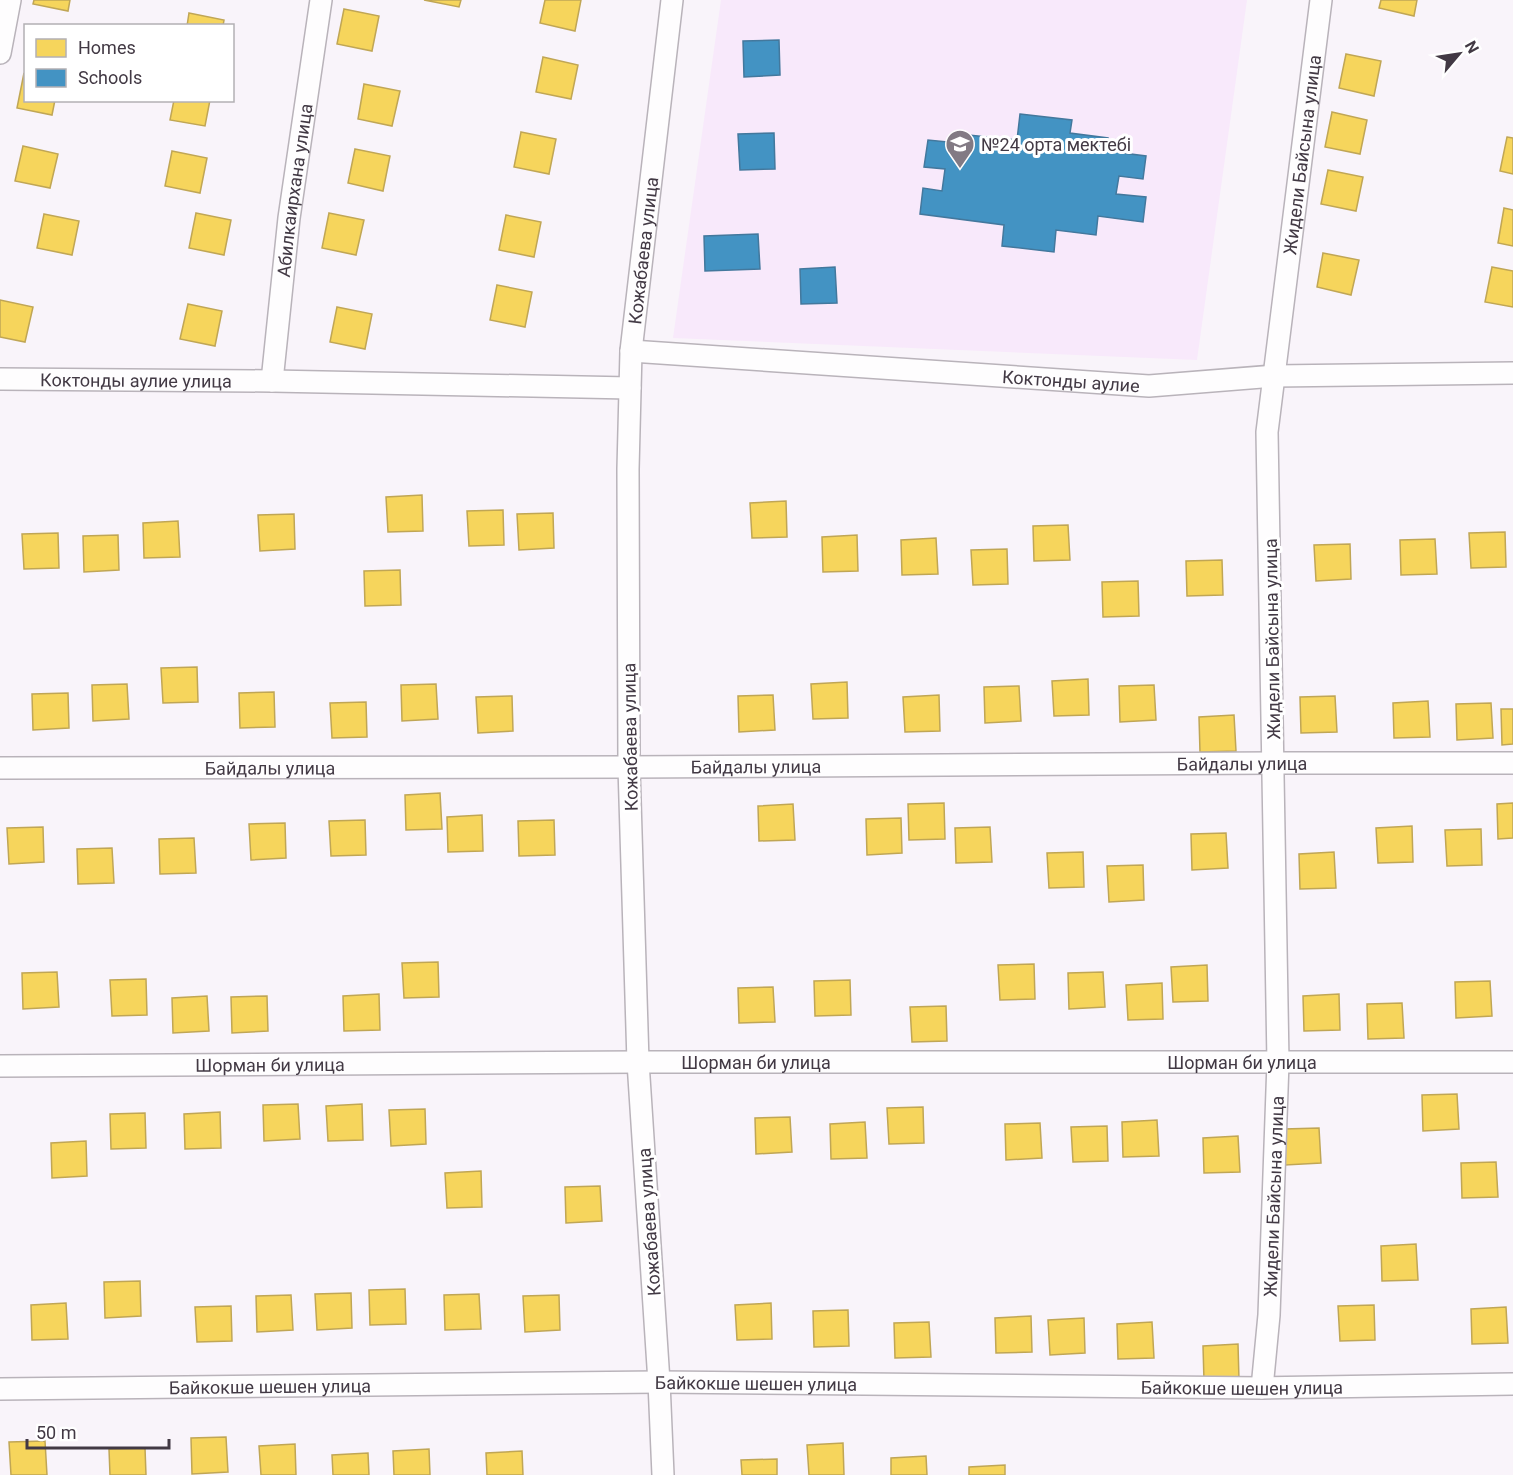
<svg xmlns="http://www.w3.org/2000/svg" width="1513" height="1475" viewBox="0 0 1513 1475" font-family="Roboto,sans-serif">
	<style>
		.built { fill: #f8e9fb }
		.homes { fill: #f6d55c; stroke: #c0a655; stroke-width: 1.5 }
		.schools { fill: #4393c3; stroke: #43789d; stroke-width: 1.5 }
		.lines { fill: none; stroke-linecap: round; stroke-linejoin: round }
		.minor-casing { stroke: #b9b3ba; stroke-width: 24 }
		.minor { stroke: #fefdfe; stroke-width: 21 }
		.labels { text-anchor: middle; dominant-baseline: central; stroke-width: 6; stroke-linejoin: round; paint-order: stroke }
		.poi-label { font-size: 18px; fill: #423944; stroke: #fff; text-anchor: start }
		.street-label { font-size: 18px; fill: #423944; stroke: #fff }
	</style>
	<rect width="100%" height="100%" fill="#f9f4fa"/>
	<!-- built -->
	<path class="built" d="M721,0h526l-50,360 -524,-22z"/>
	<!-- homes -->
	<g class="homes">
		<path d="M34,0h36l-2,11 -35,-7z"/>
		<path d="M424,0h37l-2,7z"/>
		<path d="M545,0h36l-6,31 -35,-8z"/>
		<path d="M1381,0h36l-3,16 -35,-8z"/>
		<path d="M344,9l35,7 -7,35 -35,-7z"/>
		<path d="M189,13l35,7 -1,6h-36z"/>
		<path d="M1346,54l35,7 -7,35 -35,-8z"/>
		<path d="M543,57l35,8 -7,34 -35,-7z"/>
		<path d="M24,73l2,27h29l-3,15 -35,-7z"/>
		<path d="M364,84l36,7 -8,35 -34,-7z"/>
		<path d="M174,100h36l-5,26 -35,-6z"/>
		<path d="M1332,112l35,8 -7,34 -35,-7z"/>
		<path d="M521,132l35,7 -7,35 -35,-7z"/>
		<path d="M1507,137l6,1v36l-13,-3z"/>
		<path d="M23,146l35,8 -8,34 -35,-7z"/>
		<path d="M355,149l35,7 -7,35 -35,-8z"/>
		<path d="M172,151l35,7 -7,35 -35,-7z"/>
		<path d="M1328,170l35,7 -7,34 -35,-7z"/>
		<path d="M1504,208l9,2v36l-15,-3z"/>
		<path d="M196,213l35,7 -7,35 -35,-7z"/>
		<path d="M329,213l35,7 -8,35 -34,-7z"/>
		<path d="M44,214l35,7 -7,34 -35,-7z"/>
		<path d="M506,215l35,7 -7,35 -35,-7z"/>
		<path d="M1323,253l36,7 -8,35 -34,-8z"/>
		<path d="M1492,267l21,4v36l-28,-5z"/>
		<path d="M497,285l35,7 -7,35 -35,-7z"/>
		<path d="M0,300l33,7 -8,35 -25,-5z"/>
		<path d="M188,304l34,7 -7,35 -35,-7z"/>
		<path d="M337,307l35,7 -7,35 -35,-7z"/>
		<path d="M422,495l1,36 -35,1 -2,-35z"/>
		<path d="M786,501l1,36 -35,1 -2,-35z"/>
		<path d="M503,510l1,35 -35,1 -2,-35z"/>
		<path d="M553,513l1,35 -35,2 -2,-36z"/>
		<path d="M294,514l1,35 -35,2 -2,-36z"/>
		<path d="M178,521l2,36 -36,1 -1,-35z"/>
		<path d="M1068,525l2,35 -36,1 -1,-35z"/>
		<path d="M1505,532l1,35 -35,1 -2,-35z"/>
		<path d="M58,533l1,35 -35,1 -2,-35z"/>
		<path d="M118,535l1,35 -35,2 -1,-36z"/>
		<path d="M857,535l1,36 -35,1 -1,-35z"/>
		<path d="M936,538l2,36 -36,1 -1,-35z"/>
		<path d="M1435,539l2,35 -36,1 -1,-35z"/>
		<path d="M1350,544l1,35 -35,2 -2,-36z"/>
		<path d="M1007,549l1,35 -35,1 -2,-35z"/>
		<path d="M1222,560l1,35 -36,1 -1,-35z"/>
		<path d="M400,570l1,35 -36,1 -1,-35z"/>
		<path d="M1138,581l1,35 -36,1 -1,-35z"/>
		<path d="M197,667l1,35 -35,1 -2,-35z"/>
		<path d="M1088,679l1,36 -35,1 -2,-35z"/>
		<path d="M847,682l1,36 -35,1 -2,-35z"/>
		<path d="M127,684l2,35 -36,2 -1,-36z"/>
		<path d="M436,684l2,35 -36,2 -1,-36z"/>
		<path d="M1154,685l2,35 -36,2 -1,-36z"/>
		<path d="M1019,686l2,35 -36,2 -1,-36z"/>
		<path d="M274,692l1,35 -35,1 -1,-35z"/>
		<path d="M68,693l1,35 -36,2 -1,-36z"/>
		<path d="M773,695l2,35 -36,2 -1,-36z"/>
		<path d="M939,695l1,36 -35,1 -2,-35z"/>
		<path d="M512,696l1,35 -35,2 -2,-36z"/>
		<path d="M1335,696l2,36 -36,1 -1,-36z"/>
		<path d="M1428,701l2,36 -36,1 -1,-35z"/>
		<path d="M366,702l1,35 -35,1 -2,-35z"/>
		<path d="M1491,703l2,35 -36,2 -1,-36z"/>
		<path d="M1501,709h12v35l-11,1z"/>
		<path d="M1234,715l2,36 -36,1 -1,-35z"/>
		<path d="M440,793l2,36 -36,1 -1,-35z"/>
		<path d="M944,803l1,36 -36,1 -1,-36z"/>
		<path d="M1513,803v35l-15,1 -1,-35z"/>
		<path d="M793,804l2,36 -36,1 -1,-35z"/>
		<path d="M482,815l1,36 -35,1 -1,-35z"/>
		<path d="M901,818l1,35 -35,2 -1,-36z"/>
		<path d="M365,820l1,35 -35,1 -2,-35z"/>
		<path d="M554,820l1,35 -36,1 -1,-35z"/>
		<path d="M285,823l1,35 -35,2 -2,-36z"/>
		<path d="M1412,826l1,36 -35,1 -2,-35z"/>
		<path d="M43,827l1,35 -35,2 -2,-36z"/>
		<path d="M990,827l2,35 -36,1 -1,-35z"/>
		<path d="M1481,829l1,36 -35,1 -2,-36z"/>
		<path d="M1226,833l2,35 -36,2 -1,-36z"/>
		<path d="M194,838l2,35 -36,1 -1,-35z"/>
		<path d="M112,848l2,35 -36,1 -1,-35z"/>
		<path d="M1083,852l1,35 -35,1 -2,-35z"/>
		<path d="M1334,852l2,36 -36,1 -1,-35z"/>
		<path d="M1143,865l1,35 -35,2 -2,-36z"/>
		<path d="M438,962l1,35 -35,1 -2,-35z"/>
		<path d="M1034,964l1,35 -35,1 -2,-35z"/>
		<path d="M1207,965l1,36 -35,1 -2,-35z"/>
		<path d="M57,972l2,35 -36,2 -1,-36z"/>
		<path d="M1103,972l2,35 -36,2 -1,-36z"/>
		<path d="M146,979l1,36 -35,1 -2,-36z"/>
		<path d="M850,980l1,35 -36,1 -1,-35z"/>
		<path d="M1490,981l2,35 -36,2 -1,-36z"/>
		<path d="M1162,983l1,36 -35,1 -2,-35z"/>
		<path d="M773,987l2,35 -36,1 -1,-35z"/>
		<path d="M379,994l1,36 -36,1 -1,-35z"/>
		<path d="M1339,994l1,36 -36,1 -1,-35z"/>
		<path d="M207,996l2,35 -36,2 -1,-35z"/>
		<path d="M267,996l1,35 -36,2 -1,-36z"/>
		<path d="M1402,1003l2,35 -36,1 -1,-35z"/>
		<path d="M946,1006l1,35 -35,1 -2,-35z"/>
		<path d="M1457,1094l2,35 -36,2 -1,-36z"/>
		<path d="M298,1104l2,35 -36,2 -1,-36z"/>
		<path d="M362,1104l1,36 -35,1 -2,-35z"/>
		<path d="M923,1107l1,36 -35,1 -2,-36z"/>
		<path d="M425,1109l1,35 -35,2 -2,-36z"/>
		<path d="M220,1112l1,36 -36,1 -1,-35z"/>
		<path d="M145,1113l1,35 -35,1 -1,-35z"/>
		<path d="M790,1117l2,35 -36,2 -1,-36z"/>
		<path d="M1157,1120l2,36 -36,1 -1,-35z"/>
		<path d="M865,1122l2,36 -36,1 -1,-35z"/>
		<path d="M1040,1123l2,35 -36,2 -1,-36z"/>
		<path d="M1107,1126l1,35 -35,1 -2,-35z"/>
		<path d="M1319,1128l2,35 -36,2 -1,-36z"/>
		<path d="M1238,1136l2,36 -36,1 -1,-35z"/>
		<path d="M86,1141l1,35 -35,2 -1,-35z"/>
		<path d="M1496,1162l2,35 -36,1 -1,-35z"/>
		<path d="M481,1171l1,36 -35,1 -2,-35z"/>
		<path d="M600,1186l2,35 -36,2 -1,-36z"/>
		<path d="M1416,1244l2,36 -36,1 -1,-35z"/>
		<path d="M140,1281l1,35 -36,2 -1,-36z"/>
		<path d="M405,1289l1,35 -36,1 -1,-35z"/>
		<path d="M351,1293l1,35 -35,2 -2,-36z"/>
		<path d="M479,1294l2,35 -36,1 -1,-35z"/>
		<path d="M291,1295l2,35 -36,2 -1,-36z"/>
		<path d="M559,1295l1,35 -35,2 -2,-36z"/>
		<path d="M66,1303l2,36 -36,1 -1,-35z"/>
		<path d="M771,1303l1,36 -35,1 -2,-35z"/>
		<path d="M1374,1305l1,35 -35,1 -2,-35z"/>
		<path d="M231,1306l1,35 -35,1 -2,-35z"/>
		<path d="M1506,1307l2,36 -36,1 -1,-35z"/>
		<path d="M848,1310l1,36 -35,1 -1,-36z"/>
		<path d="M1031,1316l1,36 -36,1 -1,-35z"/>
		<path d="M1084,1318l1,35 -35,2 -2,-35z"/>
		<path d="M929,1322l2,35 -36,1 -1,-35z"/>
		<path d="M1152,1322l2,36 -36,1 -1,-35z"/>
		<path d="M1238,1344l1,36 -35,1 -1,-35z"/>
		<path d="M226,1437l2,35 -36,2 -1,-36z"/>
		<path d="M45,1441l2,34h-36l-2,-33z"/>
		<path d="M843,1443l1,32h-35l-2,-30z"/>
		<path d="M295,1444l1,31h-35l-2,-29z"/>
		<path d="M145,1448l1,27h-36l-1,-26z"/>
		<path d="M429,1449l1,26h-36l-1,-24z"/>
		<path d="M522,1451l1,24h-36l-1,-22z"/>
		<path d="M368,1453l1,22h-36l-1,-20z"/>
		<path d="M926,1456l1,19h-36v-17z"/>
		<path d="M777,1459v16h-35l-1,-15z"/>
		<path d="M1005,1465v10h-36v-8z"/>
	</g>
	<!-- schools -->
	<g class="schools">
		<path d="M779,40l1,35 -36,2 -1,-36z"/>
		<path d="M1020,114l52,6 -2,13 38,5 -1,13 39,5 -3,23 -24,-3 -3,18 30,3 -3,25 -45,-6 -2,19 -40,-5 -2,22 -52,-6 2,-21 -84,-11 3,-26 19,3 3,-22 -21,-2 4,-27 40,4 1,-9 48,5z"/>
		<path d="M774,133l1,36 -35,1 -2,-36z"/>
		<path d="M758,234l2,35 -55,2 -1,-35z"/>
		<path d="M835,267l2,36 -36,1 -1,-35z"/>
	</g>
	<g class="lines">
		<!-- minor casing -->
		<g class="minor-casing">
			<g id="minor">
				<path d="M0,53l10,-53"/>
				<path id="s1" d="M631,351l518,35 125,-10 239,-3"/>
				<path id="s2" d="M0,379l272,2 358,7"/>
				<path id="s3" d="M272,381l17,-163 32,-218"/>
				<path id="s4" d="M0,768l629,-1 645,-4h239"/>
				<path id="s5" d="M0,1066l638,-4h875"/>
				<path id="s6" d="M1262,1388l7,-73 9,-253 -11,-630 54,-432"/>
				<path id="s7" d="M0,1389l659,-7 603,6 251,-4"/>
				<path id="s8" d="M663,1475l-4,-93 -21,-320 -9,-295 -1,-298 3,-118 41,-351"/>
			</g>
		</g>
		<!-- minor -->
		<use href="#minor" class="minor"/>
	</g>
	<!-- icons -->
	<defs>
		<g id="school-pin" transform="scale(1.5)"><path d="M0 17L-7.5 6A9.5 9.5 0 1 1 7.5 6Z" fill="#827a84" stroke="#fff"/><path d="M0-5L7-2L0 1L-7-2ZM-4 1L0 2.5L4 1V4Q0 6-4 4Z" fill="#fff"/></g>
	</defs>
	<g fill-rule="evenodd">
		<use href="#school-pin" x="960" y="144"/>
	</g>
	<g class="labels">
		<!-- poi labels -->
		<g class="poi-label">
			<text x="981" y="144">№24 орта мектебі</text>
		</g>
		<!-- street labels -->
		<g class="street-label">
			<text stroke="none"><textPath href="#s6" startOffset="1236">Жидели Байсына улица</textPath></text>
			<text stroke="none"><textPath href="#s3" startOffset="192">Абилкаирхана улица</textPath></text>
			<text stroke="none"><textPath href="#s8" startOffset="1226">Кожабаева улица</textPath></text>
			<text stroke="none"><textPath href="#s2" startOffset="136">Коктонды аулие улица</textPath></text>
			<text stroke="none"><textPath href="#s1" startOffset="441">Коктонды аулие</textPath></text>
			<text transform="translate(1272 639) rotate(-91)">Жидели Байсына улица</text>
			<text transform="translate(630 737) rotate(-91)">Кожабаева улица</text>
			<text stroke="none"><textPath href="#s4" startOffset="1242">Байдалы улица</textPath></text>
			<text stroke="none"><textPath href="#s4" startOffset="756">Байдалы улица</textPath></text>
			<text stroke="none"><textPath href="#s4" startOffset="270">Байдалы улица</textPath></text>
			<text stroke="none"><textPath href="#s5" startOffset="756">Шорман би улица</textPath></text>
			<text stroke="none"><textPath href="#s5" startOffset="1242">Шорман би улица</textPath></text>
			<text stroke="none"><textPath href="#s5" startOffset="270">Шорман би улица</textPath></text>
			<text stroke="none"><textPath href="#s6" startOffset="192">Жидели Байсына улица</textPath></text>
			<text transform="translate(649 1222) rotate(-94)">Кожабаева улица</text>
			<text stroke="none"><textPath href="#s7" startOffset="756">Байкокше шешен улица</textPath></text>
			<text stroke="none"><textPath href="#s7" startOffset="270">Байкокше шешен улица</textPath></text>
			<text stroke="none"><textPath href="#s7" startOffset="1242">Байкокше шешен улица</textPath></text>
		</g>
	</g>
	<!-- legend -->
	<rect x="24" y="24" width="210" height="78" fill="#ffffff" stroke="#b3b0b4" stroke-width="1.5"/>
	<rect x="36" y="39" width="30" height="18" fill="#f6d55c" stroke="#b3b0b4" stroke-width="1.5"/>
	<text x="78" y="54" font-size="18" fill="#423944">Homes</text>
	<rect x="36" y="69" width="30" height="18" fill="#4393c3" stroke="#b3b0b4" stroke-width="1.5"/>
	<text x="78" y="84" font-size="18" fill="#423944">Schools</text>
	<!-- north arrow -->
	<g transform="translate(1459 54) rotate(61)" stroke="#ffffff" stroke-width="4.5" paint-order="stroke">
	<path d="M0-4.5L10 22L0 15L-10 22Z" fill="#423944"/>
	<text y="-9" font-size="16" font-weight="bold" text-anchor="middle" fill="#423944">N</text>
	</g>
	<!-- scale -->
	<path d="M27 1439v9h142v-9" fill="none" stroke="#423944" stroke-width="3"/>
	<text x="36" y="1439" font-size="18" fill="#423944" stroke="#ffffff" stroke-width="4.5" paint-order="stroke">50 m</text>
</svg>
